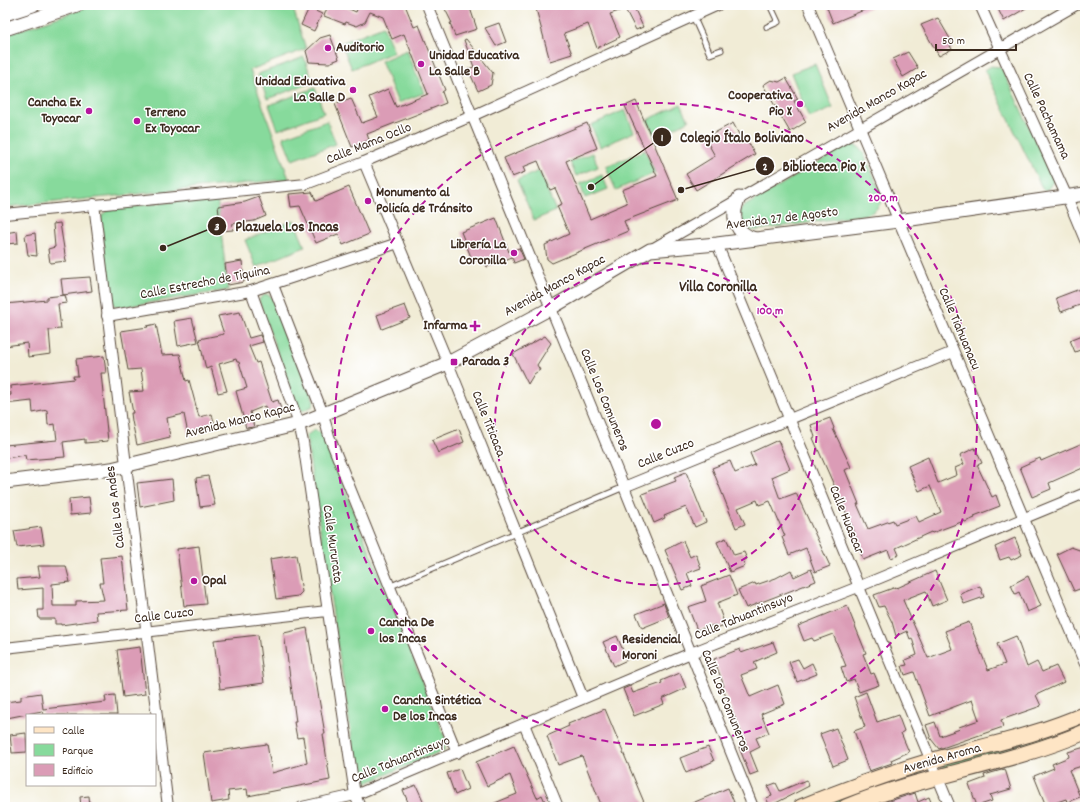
<svg xmlns="http://www.w3.org/2000/svg" width="1090" height="812" viewBox="0 0 1090 812" font-family="Dekko,sans-serif">
	<style>
		.green { fill: #87da9c; stroke: #61825d }
		.building { fill: #db9cb6 }
		.lines { fill: none; stroke-linecap: round; stroke-linejoin: round }
		.service-casing { stroke: #56473a; stroke-width: 7 }
		.minor-casing { stroke: #56473a; stroke-width: 12 }
		.tertiary-casing { stroke: #56473a; stroke-width: 15 }
		.secondary-casing { stroke: #56473a; stroke-width: 17 }
		.service { stroke: #fff; stroke-width: 5 }
		.minor { stroke: #fff; stroke-width: 10 }
		.tertiary { stroke: #fff; stroke-width: 13 }
		.secondary { stroke: #fee5c5; stroke-width: 15 }
		.ring { fill: none; stroke: #b5179e; stroke-width: 2; stroke-dasharray: 7 5 }
		.poi-dot { fill: #b5179e; stroke: #fff; stroke-width: 1.5 }
		.labels { text-anchor: middle; dominant-baseline: central; stroke-width: 3; stroke-linejoin: round; paint-order: stroke }
		.poi-label { font-size: 14px; font-weight: bold; fill: #3b2a1e; stroke: #fff; text-anchor: start }
		.street-label { font-size: 14px; fill: #3b2a1e; stroke: #fff }
		.neighbourhood-label { font-size: 15px; font-weight: bold; fill: #3b2a1e; stroke: #fff }
		.centre { fill: #b5179e; stroke: #fff; stroke-width: 2 }
		.ring-label { font-size: 12px; text-anchor: middle; font-weight: bold; fill: #b5179e; stroke: #fff; stroke-width: 3; stroke-linejoin: round; paint-order: stroke }
		.leader { fill: none; stroke: #3b2a1e; stroke-width: 1.5 }
		.callout-dot { fill: #3b2a1e; stroke: #fff; stroke-width: 1.5 }
		.mark-label { font-size: 12px; text-anchor: middle; font-weight: bold; fill: #fff }
		.callout-label { font-size: 15px; text-anchor: middle; font-weight: bold; fill: #3b2a1e; stroke: #fff; stroke-width: 3; stroke-linejoin: round; paint-order: stroke }
	</style>
	<rect width="100%" height="100%" fill="#fff"/>
	<filter id="ink" filterUnits="userSpaceOnUse"><feTurbulence type="fractalNoise" baseFrequency=".025" numOctaves="2"/><feDisplacementMap in="SourceGraphic" scale="8" xChannelSelector="R" yChannelSelector="G"/><feConvolveMatrix kernelMatrix="1 2 1 2 8 2 1 2 1" color-interpolation-filters="sRGB"/></filter>
	<filter id="wash" filterUnits="userSpaceOnUse"><feTurbulence type="fractalNoise" baseFrequency=".012" numOctaves="4" result="noise"/><feDisplacementMap in="SourceGraphic" scale="16" xChannelSelector="R" yChannelSelector="G"/><feGaussianBlur stdDeviation="0.9" result="paint"/><feColorMatrix in="noise" values="0 0 0 0 0 0 0 0 0 0 0 0 0 0 0 0 0 1.4 0 .05"/><feComposite in="paint" operator="in"/></filter>
	<g filter="url(#wash)">
		<rect width="100%" height="100%" fill="#f1ecd6"/>
		<!-- green -->
		<g class="green">
			<path d="M94,5h198l14,44 -56,21 39,109 -284,28v-172z"/>
			<path d="M383,26l11,26 -42,17 -11,-26z"/>
			<path d="M407,50l17,43 -26,10 -17,-42z"/>
			<path d="M304,57l9,25 -46,17 -9,-25z"/>
			<path d="M815,64l18,44 -24,10 -18,-45z"/>
			<path d="M991,66l8,1 3,2 52,111 -6,9 -5,1 -58,-120z"/>
			<path d="M315,88l9,25 -46,17 -9,-25z"/>
			<path d="M681,104l8,17 -34,16 -8,-17z"/>
			<path d="M625,110l9,22 -34,15 -9,-22z"/>
			<path d="M327,121l9,23 -44,16 -9,-23z"/>
			<path d="M853,145l6,2 4,5 19,43c-1,13 -8,18 -19,20l-106,15h-7l-6,-3 -6,-14 5,-6 100,-59z"/>
			<path d="M645,150l10,23 -39,17 -10,-23z"/>
			<path d="M593,153l5,14 -22,9 -6,-14z"/>
			<path d="M539,171l17,40 -22,9 -17,-40z"/>
			<path d="M602,175l6,14 -23,9 -5,-14z"/>
			<path d="M217,197l11,93 -106,17 -7,-1 -5,-5 -9,-80 1,-6 7,-6z"/>
			<path d="M294,220l11,27 -49,20 -11,-27z"/>
			<path d="M266,294l6,3 42,104 -1,5 -10,5 -7,-6 -37,-104 1,-3z"/>
			<path d="M314,430l8,3 124,307 -2,10 -77,33h-5l-4,-4 -52,-343z"/>
			<path d="M1085,720v6l-49,18 -91,25 -3,-4z"/>
			<path d="M921,771l2,4 -92,32h-14l33,-13z"/>
		</g>
		<g id="blocks">
			<!-- building -->
			<g class="building">
				<path d="M328,5h12l16,7 2,-5 -4,-2h51l9,22 5,-2 26,65 -3,2 4,11 -79,31 2,6 -17,7 -17,-43 16,-6 11,25 16,-6 -9,-20 19,-8 8,18 32,-13 -24,-60 -12,5 -9,-22 -13,-5 -5,10 -8,4 -11,-4 -1,2 -21,-8z"/>
				<path d="M443,5h26l8,24 -22,7 -5,-13h2z"/>
				<path d="M535,5h98l10,22 -7,3 -11,-21 -15,5 10,23 -23,11 -9,-24 -24,9 8,21 -22,7z"/>
				<path d="M826,5h50l-43,18z"/>
				<path d="M1005,5h26l-27,16 -6,-12z"/>
				<path d="M309,8l13,6 -8,17 -13,-6z"/>
				<path d="M938,18l15,26 -3,2 2,3 -13,7 -18,-31z"/>
				<path d="M499,23l7,19 -10,4 -11,-18z"/>
				<path d="M330,35l9,24 -10,4 -20,-1 -3,-11 14,-13z"/>
				<path d="M466,39l27,34 -2,12 -13,6 -10,-22 6,-2 -10,-27z"/>
				<path d="M908,52l10,16 -15,9 -10,-18z"/>
				<path d="M786,78l12,21 -4,2 12,21 -16,10 -27,-47 8,-5 8,2z"/>
				<path d="M636,101l42,99 -54,21 4,10 -76,32 -5,-4 -2,-14 24,-11 -12,-28 5,-2 -7,-16 -5,2 -12,-29 -15,6 2,5 -13,5 -8,-19 83,-35 10,25 -31,13 24,58 37,-16 -5,-13 35,-14 -32,-70z"/>
				<path d="M733,123l10,19 4,-2 8,14 -59,36 -10,-16 29,-18 -10,-18z"/>
				<path d="M349,187l20,47 -26,11 -5,-11 -22,9 -16,-37 -9,1 -2,-13 23,-2 4,9z"/>
				<path d="M259,197l7,19 -12,5 -22,3 1,6 -12,1 -3,-25 27,-4z"/>
				<path d="M496,218l13,34 10,-4 5,11 -10,4 -2,-6 -25,10 -4,-9 -10,4 -12,-30z"/>
				<path d="M60,223l6,38 -16,2 -2,-14 7,-2 -2,-23z"/>
				<path d="M17,231l1,12 -13,1v-11z"/>
				<path d="M35,233l2,23 -9,-1 -3,-20z"/>
				<path d="M242,261l2,21 -16,3 -3,-21z"/>
				<path d="M90,277l2,14 -29,4 -2,-16z"/>
				<path d="M1085,287v16l-24,9 -5,-14z"/>
				<path d="M65,295l2,8 -9,1 3,25 -12,1 2,24 -23,3 -1,-14 -22,3v-42l42,-4v-3z"/>
				<path d="M405,305l5,13 -28,11 -5,-14z"/>
				<path d="M240,312l9,26 11,-3 3,7 -14,4 7,17 3,-1 13,40 6,-2 3,9 -14,4 -2,-7 -15,6 4,15 -8,1 -10,-37 11,-3 -8,-26h-2l-1,-3 -17,5 8,27 -9,2 -7,-26 -5,2 -7,-30 25,-5 -6,-18z"/>
				<path d="M192,318l6,24 -20,4 -4,-25z"/>
				<path d="M156,324l6,31 18,-1 6,27 3,-1 10,37 13,-3 3,12 -27,8 -4,-20 -17,4 3,19 -33,8 -5,-24 -1,-8h2l-4,-21 15,-1 -3,-22 -13,1 -7,-39 27,-4 -1,-1z"/>
				<path d="M1085,334v14l-10,4 -5,-12z"/>
				<path d="M545,336l6,7 -14,22 3,5 -6,4 -6,10 -15,-30z"/>
				<path d="M104,356l2,17h-5l7,68 -23,2v-4l-22,3 2,15 -39,3 -1,-5 -18,3 -2,-13 52,-5 -2,-16 -7,1 -1,-15 -14,3 -1,-12 -27,3v-8l6,-1 -1,-9 64,-7 -1,-3h5l-2,-17z"/>
				<path d="M830,418l4,10 -1,1 18,38 -6,3 14,34h-2l11,25 25,-9 2,4 21,-8 3,6 22,-10 -11,-26 -11,5 -11,-25 20,-9 10,26 19,-8 -2,-7 9,-4 -4,-9 15,-7 7,15 -5,2 15,32 4,-2 4,11 -26,10 1,2 -10,4 -1,-1 -32,12 -1,-1 -35,16 3,7 -8,3 -3,-8 -25,10 -10,-32 -40,-90 2,-1 -4,-12z"/>
				<path d="M459,429l5,13 -26,11 -6,-13z"/>
				<path d="M778,440l12,29 -18,8 8,22 16,-6 34,73 -15,6 -9,-24 -17,7 -7,-18 3,-1 -15,-35 -11,4 -2,-5 -19,8 7,16 -9,4 -24,-60 18,-7 5,12 20,-8 -5,-12z"/>
				<path d="M1085,442v25l-36,16 2,6 -19,8 -12,-30 20,-9 1,3z"/>
				<path d="M686,472l20,50 -11,5 -9,-20 -22,9 1,2 -11,5 -12,-29 34,-13 -2,-4z"/>
				<path d="M208,476l7,29 -15,2 -4,-29z"/>
				<path d="M172,479l2,21 -34,7 -3,-24z"/>
				<path d="M89,497l2,16 -21,2 -1,-16z"/>
				<path d="M41,527l3,17 -27,3 -3,-16z"/>
				<path d="M726,538l8,17 10,-3 3,7 -4,2 2,5 -15,6 -13,-30z"/>
				<path d="M1015,538l7,17 -11,5 -2,-3 -9,3 -5,-13z"/>
				<path d="M683,541l7,16 6,-3 5,14 -14,5 5,13 -10,4 -17,-40z"/>
				<path d="M199,546l7,58 -22,2 -7,-57z"/>
				<path d="M1071,547l14,5v35l-11,4 -17,-37z"/>
				<path d="M296,555l6,37 -4,4 -22,3 -6,-40z"/>
				<path d="M122,556l6,54 -32,2 1,8 -36,5v-1h-6v-5h-16l-1,-9h5v-22l-25,2 -1,-11 23,-2 -2,-11h28l4,16 -18,2 1,22h23v-5l28,-1 -4,-17h3l-3,-25z"/>
				<path d="M811,569l5,12 -70,27 -8,-18 17,-7 1,2 20,-7 15,-8 3,7z"/>
				<path d="M935,571l12,29 -15,6 -6,-15 -23,9 25,58 24,-9 -7,-18 24,-9 19,48 17,-6 -8,-20 19,-8 11,31 10,-5 5,10 14,-6 8,16 -28,13 5,11 -40,14 2,7 -64,22 -8,-10 -5,-14 9,-3 5,14 20,-7 -1,-2 20,-7 -7,-20 -42,16 -16,-44 -9,3 -3,-9 5,-1 -2,-5 12,-5 -5,-17 -2,1 -3,-8 -11,5 -4,-14 -8,-16 -5,1 -5,-12 22,-8 1,1z"/>
				<path d="M729,575l8,20 -20,8 8,22 -9,3 -1,-3 -18,5 -9,-23 18,-6 -5,-15z"/>
				<path d="M1028,576l13,30 -14,6 -8,-20 -4,2 -4,-9z"/>
				<path d="M980,586l4,11 -20,7 -4,-10z"/>
				<path d="M664,603l5,14 -27,11 -6,-14z"/>
				<path d="M847,606l19,47 -3,1 8,20 3,-1 5,12 -20,7 -5,-13 -8,3 -5,-15 5,-1 -13,-32 -19,7 -2,-3 -8,3 -6,-15z"/>
				<path d="M307,628l18,106h-2l7,46 -82,16 -1,-7 -19,2 1,9 -18,3 -7,-50 63,-9 5,29 35,-10 -4,-26 -6,1 -3,-16h2l-12,-89z"/>
				<path d="M258,635l6,48 -44,6 -6,-49z"/>
				<path d="M617,636l10,24 -13,6 -11,-24z"/>
				<path d="M773,642l4,10 -23,10 3,7 -16,6 9,22 28,-12 7,19 -24,10 8,19 -13,5 4,9 -10,5 8,20 -8,3 -11,-28 7,-3 -24,-57 2,-1 -10,-27 26,-10 1,4z"/>
				<path d="M140,647l5,47 -22,3 -6,-47z"/>
				<path d="M798,659l5,9 9,-5 5,11 -20,8 -8,-20z"/>
				<path d="M680,673l6,15 -24,11 2,5 -30,12 -11,-27 7,-3 3,7 29,-10 -1,-2z"/>
				<path d="M866,692l11,30 21,-7 6,16 -3,2 8,19 -18,8 1,3 -23,8 -15,-40 11,-4 -11,-30z"/>
				<path d="M41,693l2,16 63,-7 -1,-6 10,-1 2,20h-74l-1,-4 -35,7 -2,-16 16,-2v-4z"/>
				<path d="M605,709l41,98h-44l-20,-51 -24,9 -11,-29 22,-10 -1,-2z"/>
				<path d="M836,728l12,32 -15,6 -13,-32z"/>
				<path d="M26,733l1,19 -15,1 -2,-18z"/>
				<path d="M514,746l23,52 5,-3 4,9 -5,3h-56l32,-13 -7,-19 -23,11 -11,-24z"/>
				<path d="M708,747l6,14 -28,12 -6,-15z"/>
				<path d="M1085,747v18l-16,5 11,27 -13,5 -1,-3 -20,7 -12,-30 20,-8 -2,-4 17,-7 -1,-5z"/>
				<path d="M460,769l8,20 -13,6 -8,-22z"/>
				<path d="M1005,769l6,20 -21,6 2,6 -15,5 -8,-22 16,-6 -1,-3z"/>
				<path d="M806,780l3,6 -39,20 -4,-8 6,-2 -4,-10 8,-3 4,8z"/>
				<path d="M416,785l10,22h-16l-7,-17z"/>
				<path d="M728,788l8,19h-53z"/>
				<path d="M915,793l3,9 11,-5 4,10h-56v-2z"/>
				<path d="M89,796l1,11h-9l-1,-10z"/>
			</g>
		</g>
	</g>
	<g filter="url(#ink)">
		<use href="#blocks" fill-opacity="0" stroke="#56473a" stroke-width="1"/>
		<g class="lines">
			<!-- service casing -->
			<g class="service-casing">
				<g id="service">
					<path d="M693,16l17,38 11,-4"/>
					<path d="M767,27l11,-5 -8,-17"/>
					<path d="M391,586l233,-99"/>
				</g>
			</g>
			<!-- minor casing -->
			<g class="minor-casing">
				<g id="minor">
					<path d="M427,5l197,482 129,320"/>
					<path d="M808,5l277,659"/>
					<path d="M980,5l87,192 18,43"/>
					<path d="M364,162l84,201 135,335"/>
					<path d="M94,204l74,603"/>
					<path d="M5,214l301,-30 58,-22 108,-46 246,-111"/>
					<path d="M717,244l233,563"/>
					<path d="M652,249l424,-244"/>
					<path d="M273,285l50,129 6,22 128,317"/>
					<path d="M251,291l48,133 4,18 52,353 5,12"/>
					<path d="M107,316l144,-25 147,-48"/>
					<path d="M624,487l329,-135"/>
					<path d="M5,648l322,-37"/>
					<path d="M524,724l34,83"/>
					<path d="M302,807l53,-12 336,-142 167,-66 227,-94"/>
				</g>
			</g>
			<!-- tertiary casing -->
			<g class="tertiary-casing">
				<g id="tertiary">
					<path d="M5,14l28,-9"/>
					<path d="M5,29l72,-24"/>
					<path d="M739,198c-9,17 -4,36 16,41"/>
					<path d="M5,482l106,-13 188,-45 149,-61 103,-55 99,-58 67,-6 181,-23 187,-27"/>
				</g>
			</g>
			<!-- secondary casing -->
			<g class="secondary-casing">
				<g id="secondary">
					<path d="M801,807c42,-17 85,-33 129,-46 53,-15 105,-25 155,-47"/>
					<path d="M846,807c77,-32 162,-42 239,-75"/>
				</g>
			</g>
			<!-- service -->
			<use href="#service" class="service"/>
			<!-- minor -->
			<use href="#minor" class="minor"/>
			<!-- tertiary -->
			<use href="#tertiary" class="tertiary"/>
			<!-- secondary -->
			<use href="#secondary" class="secondary"/>
		</g>
	</g>
	<!-- distance rings -->
	<g class="ring">
		<circle cx="656" cy="424" r="161"/>
		<circle cx="656" cy="424" r="321"/>
	</g>
	<!-- markers -->
	<g class="poi-dot">
		<circle cx="328" cy="48" r="4"/>
		<circle cx="421" cy="64" r="4"/>
		<circle cx="353" cy="90" r="4"/>
		<circle cx="800" cy="104" r="4"/>
		<circle cx="89" cy="111" r="4"/>
		<circle cx="137" cy="121" r="4"/>
		<circle cx="368" cy="201" r="4"/>
		<circle cx="514" cy="253" r="4"/>
		<path d="M473 320h4v4h4v4h-4v4h-4v-4h-4v-4h4z"/>
		<rect x="450" y="358" width="8" height="8" rx="2"/>
		<circle cx="194" cy="581" r="4"/>
		<circle cx="371" cy="631" r="4"/>
		<circle cx="614" cy="648" r="4"/>
		<circle cx="385" cy="709" r="4"/>
	</g>
	<g class="labels">
		<!-- poi labels -->
		<g class="poi-label">
			<text x="336" y="48">Auditorio</text>
			<text x="429" y="56">Unidad Educativa<tspan x="429" dy="16">La Salle B</tspan></text>
			<text x="345" y="82" text-anchor="end">Unidad Educativa<tspan x="345" dy="16">La Salle D</tspan></text>
			<text x="792" y="96" text-anchor="end">Cooperativa<tspan x="792" dy="16">Pio X</tspan></text>
			<text x="81" y="103" text-anchor="end">Cancha Ex<tspan x="81" dy="16">Toyocar</tspan></text>
			<text x="145" y="113">Terreno<tspan x="145" dy="16">Ex Toyocar</tspan></text>
			<text x="376" y="193">Monumento al<tspan x="376" dy="16">Policía de Tránsito</tspan></text>
			<text x="506" y="245" text-anchor="end">Librería La<tspan x="506" dy="16">Coronilla</tspan></text>
			<text x="467" y="326" text-anchor="end">Infarma</text>
			<text x="462" y="362">Parada 3</text>
			<text x="202" y="581">Opal</text>
			<text x="379" y="623">Cancha De<tspan x="379" dy="16">los Incas</tspan></text>
			<text x="622" y="640">Residencial<tspan x="622" dy="16">Moroni</tspan></text>
			<text x="393" y="701">Cancha Sintética<tspan x="393" dy="16">De los Incas</tspan></text>
		</g>
		<!-- street labels -->
		<g class="street-label">
			<text transform="translate(877 101) rotate(-30)">Avenida Manco Kapac</text>
			<text transform="translate(1046 116) rotate(65)">Calle Pachamama</text>
			<text transform="translate(369 144) rotate(-22)">Calle Mama Ocllo</text>
			<text transform="translate(782 219) rotate(-7)">Avenida 27 de Agosto</text>
			<text transform="translate(205 283) rotate(-11)">Calle Estrecho de Tiquina</text>
			<text transform="translate(555 286) rotate(-29)">Avenida Manco Kapac</text>
			<text transform="translate(959 329) rotate(67)">Calle Tiahuanacu</text>
			<text transform="translate(604 400) rotate(68)">Calle Los Comuneros</text>
			<text transform="translate(240 421) rotate(-14)">Avenida Manco Kapac</text>
			<text transform="translate(488 424) rotate(68)">Calle Titicaca</text>
			<text transform="translate(666 454) rotate(-22)">Calle Cuzco</text>
			<text transform="translate(116 507) rotate(-97)">Calle Los Andes</text>
			<text transform="translate(846 520) rotate(68)">Calle Huascar</text>
			<text transform="translate(332 544) rotate(82)">Calle Mururata</text>
			<text transform="translate(164 616) rotate(-7)">Calle Cuzco</text>
			<text transform="translate(744 617) rotate(-22)">Calle Tahuantinsuyo</text>
			<text transform="translate(725 701) rotate(68)">Calle Los Comuneros</text>
			<text transform="translate(942 759) rotate(-16)">Avenida Aroma</text>
			<text transform="translate(401 760) rotate(-22)">Calle Tahuantinsuyo</text>
		</g>
		<!-- neighbourhood labels -->
		<g class="neighbourhood-label">
			<text x="718" y="288">Villa Coronilla</text>
		</g>
	</g>
	<circle cx="656" cy="424" r="6" class="centre"/>
	<g class="ring-label">
		<text x="883" y="201">200 m</text>
		<text x="770" y="314">100 m</text>
	</g>
	<!-- callouts -->
	<path class="leader" d="M591 187L662 137M681 190L765 166M163 248L217 226"/>
	<g class="callout-dot">
		<circle cx="591" cy="187" r="4"/>
		<circle cx="681" cy="190" r="4"/>
		<circle cx="163" cy="248" r="4"/>
		<circle cx="662" cy="137" r="10"/>
		<circle cx="765" cy="166" r="10"/>
		<circle cx="217" cy="226" r="10"/>
	</g>
	<g class="mark-label">
		<text x="662" y="141">1</text>
		<text x="765" y="170">2</text>
		<text x="217" y="230">3</text>
	</g>
	<g class="callout-label">
		<text x="742" y="142">Colegio Ítalo Boliviano</text>
		<text x="824" y="171">Biblioteca Pio X</text>
		<text x="287" y="231">Plazuela Los Incas</text>
	</g>
	<!-- margin -->
	<rect width="1090" height="812" fill="none" stroke="#fff" stroke-width="20"/>
	<!-- legend -->
	<rect x="26" y="714" width="130" height="72" fill="#ffffff" stroke="#b1aaa5"/>
	<rect x="34" y="727" width="20" height="6" fill="#fee5c5" stroke="#b1aaa5"/>
	<text x="62" y="734" font-size="12" fill="#3b2a1e">Calle</text>
	<rect x="34" y="744" width="20" height="12" fill="#87da9c" stroke="#b1aaa5"/>
	<text x="62" y="754" font-size="12" fill="#3b2a1e">Parque</text>
	<rect x="34" y="764" width="20" height="12" fill="#db9cb6" stroke="#b1aaa5"/>
	<text x="62" y="774" font-size="12" fill="#3b2a1e">Edificio</text>
	<!-- scale -->
	<path d="M936 44v6h80v-6" fill="none" stroke="#3b2a1e" stroke-width="2"/>
	<text x="942" y="44" font-size="12" fill="#3b2a1e" stroke="#ffffff" stroke-width="3" paint-order="stroke">50 m</text>
</svg>
